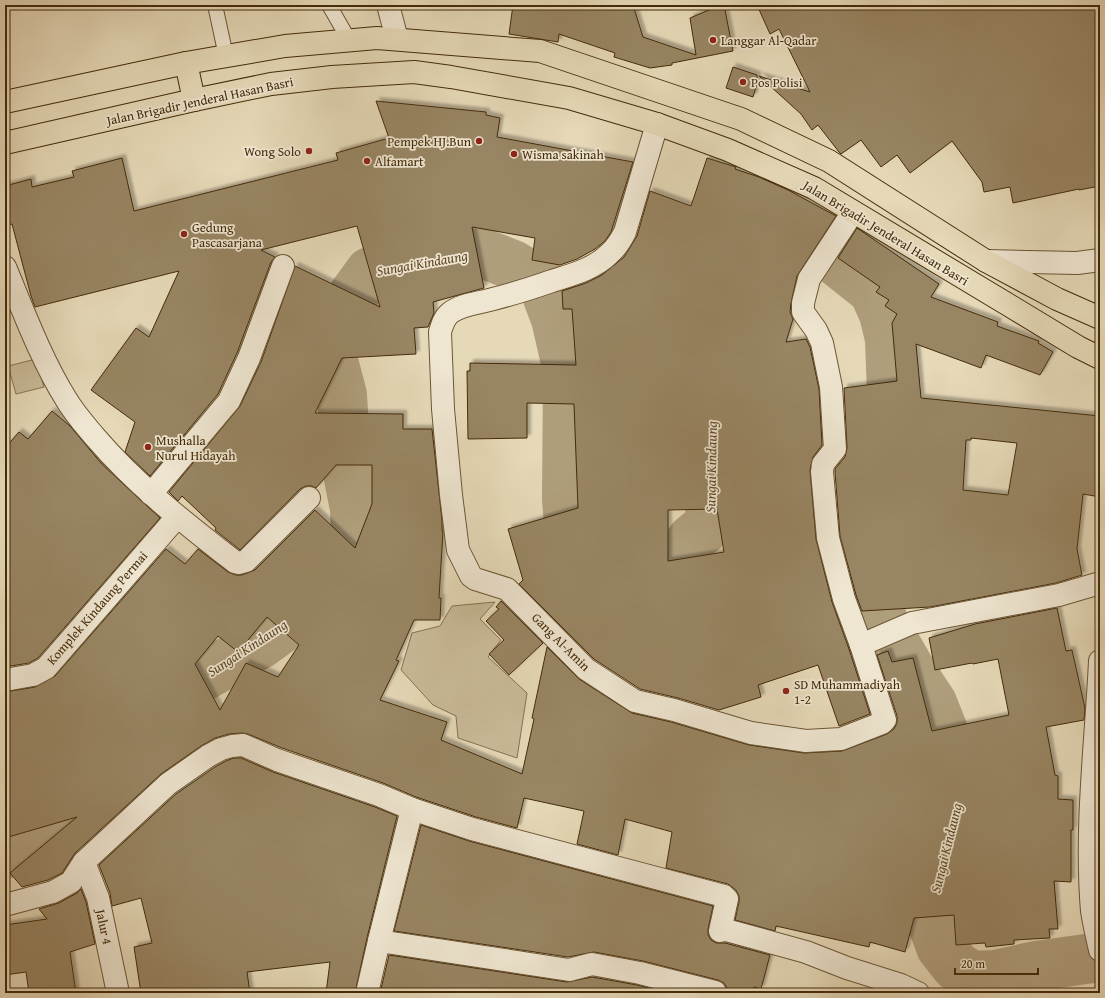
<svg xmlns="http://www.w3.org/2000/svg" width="1105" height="998" viewBox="0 0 1105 998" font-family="'Gentium Book Plus',serif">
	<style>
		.green { fill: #cabb9a; stroke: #867352 }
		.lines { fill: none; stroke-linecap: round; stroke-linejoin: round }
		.river { stroke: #af9e7c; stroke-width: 50 }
		.building { fill: #988564; stroke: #432b09; fill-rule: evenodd; filter: url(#shadow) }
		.service-casing { stroke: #6c5635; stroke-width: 16 }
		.minor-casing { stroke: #6c5635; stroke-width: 24 }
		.tertiary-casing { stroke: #6c5635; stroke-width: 24 }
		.trunk-casing { stroke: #432b09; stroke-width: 24 }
		.service { stroke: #efe6d1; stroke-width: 14 }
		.minor { stroke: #efe6d1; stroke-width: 22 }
		.tertiary { stroke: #efe6d1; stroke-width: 22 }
		.trunk { stroke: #e6d9b8; stroke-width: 22 }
		.poi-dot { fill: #8f2418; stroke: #efe6d1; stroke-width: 1.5 }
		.labels { text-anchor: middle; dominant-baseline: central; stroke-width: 3.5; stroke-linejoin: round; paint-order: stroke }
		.poi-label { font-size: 13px; fill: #432b09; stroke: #efe6d1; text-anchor: start }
		.street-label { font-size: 13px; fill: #432b09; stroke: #efe6d1 }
		.water-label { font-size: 14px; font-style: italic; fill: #5e4826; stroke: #efe6d1 }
	</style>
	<defs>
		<filter id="shadow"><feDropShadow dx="3.5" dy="-3.5" stdDeviation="1" flood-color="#0004"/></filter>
	</defs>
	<rect width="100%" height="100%" fill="#e6d9b8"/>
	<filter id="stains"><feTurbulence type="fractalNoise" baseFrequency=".005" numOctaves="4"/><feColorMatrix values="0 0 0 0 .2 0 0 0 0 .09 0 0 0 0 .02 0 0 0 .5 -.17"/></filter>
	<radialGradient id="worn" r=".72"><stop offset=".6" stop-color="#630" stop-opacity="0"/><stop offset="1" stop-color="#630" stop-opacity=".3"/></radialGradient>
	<!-- green -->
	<g class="green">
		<path d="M36,359l8,28 -28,7 -8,-28z"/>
		<path d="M495,602l-15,17 21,21 -13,17 39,36 -10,65 -59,-20 -2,-22 -23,-11 -32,-35 11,-37 28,-7 12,-20z"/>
	</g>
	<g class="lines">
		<!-- river -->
		<g class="river">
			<path d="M773,228l22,8 25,12 54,43 10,23 6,25 2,56 -1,55"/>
			<path d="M876,541l-2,55 11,30 29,50 18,27 22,56 5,37 -20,69 -9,52 11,30 15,19 16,10 24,-1 40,-9 64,-9"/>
			<path d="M5,854l8,-4 19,-13 33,-12 25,-26 63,-76 31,-36 76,-43 18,-13 49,-45 20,-23 9,-23 -1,-31 -9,-46 -4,-68 -14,-53 23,-44 19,-26 83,-17 29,-2 31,12 30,19 13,35 12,52 -1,127 4,54 17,23 70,12 27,-11 6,-36 19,-16 1,-83"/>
		</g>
	</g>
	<!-- building -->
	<g class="building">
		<path d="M513,5h120l10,32 53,18 -6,-37 31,-13h3l9,46 -61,12v2l-22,3 -36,-11 1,-4 -56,-19 -1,8 -49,-8z"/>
		<path d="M757,5h343v181l-21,4v-1l-66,14 -3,-16 -26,5 -2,-10 -30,-41 -42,32 -13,-18 -16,12 -20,-27 -20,14 -2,-2 -21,-27 -6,5 -11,-16 -42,-38 51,16 -31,-63 -9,5z"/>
		<path d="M733,67l24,8v9l-4,13 -27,-9z"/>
		<path d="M376,101l110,11v3l14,3 -3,19 136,25 -22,70 -6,9 -10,8 -18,10 -17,6 -28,-5 3,-22 -63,-11 12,61 -51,14 1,11 -6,14 -14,1 2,26 -74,4 -27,55 88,1v15h29l10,91v11h1l-4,67h2l-1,22h-26l-18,40 3,1 -19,39 67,22 -6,18 81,34 12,-55 -2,-1 15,-71 32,32 53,34 39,9 78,23 55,8 38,-2 45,-17 7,-5 3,-6v-7l-20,-61 11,-4 4,11 21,-4 19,73 77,-16 -11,-56 -25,5 -1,-1 -37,7 -6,-32 46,-14 82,-16 9,43 6,-1 13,58 -1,12 -38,7 9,48 3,1v23l15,1v30h-2v52l-17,-1 4,48h-9l1,9 -36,2v4l-28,3 -1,-4 -29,2 -2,-30 -40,3 -9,34 -35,-10 -1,5 -93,-21 -1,5 -40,-11 4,-18v-6l-3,-6 -8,-6 -62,-16 6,-36 -47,-13 -7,36 -41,-11 7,-33 -60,-13 -7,30 -41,-11 -60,-20 -33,-14 -101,-35 -34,-14 -6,-1 -13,1 -14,4 -14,8 -40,28 -86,79 -13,20 -14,7 -26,7 -12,-14 67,-56 -72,21v-146l30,-5 20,-11 111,-127 19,15 13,-15 30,23 8,3h6l13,-5 60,-60 40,38 17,-44v-39h-36l-20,23 -4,-2h-6l-6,3 -60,61 -25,-20 1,-2 -34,-32 -4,5 -9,-9 71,-86 21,-44 34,-96 85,41 -23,-81 -96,24 14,7 -4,5 -34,91 -19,41 -68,82 -25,-24 10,-30 -44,-32 45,-62 13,9 30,-66 -144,36 -4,-11 -19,-72 -7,2v-40l26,-7 1,8 42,-10 -2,-6 50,-13 12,53 204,-51 -2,-7 53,-15zM267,617l32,28 -21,32 -32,-14 -26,47 -25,-46 23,-28 20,16z"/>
		<path d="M707,158l29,9 -1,2 24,8 29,13 48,26 -39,60 -6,27 -1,9 3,7 -7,23 20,-3 4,8 9,42 3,56 -9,12 -3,13 6,69 16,63 17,47 21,65 -31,12 -21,-61 -60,20 3,12 -42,13 -41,-12 -38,-9 -46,-30 -75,-75 4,-4 -15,-51 70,-21 -4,-104 -47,-1v35l-59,1 -1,-68h3v-8l106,2 -4,-56h-9l-1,-18 24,-8 16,-8 22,-18 13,-21 13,-45 41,15zM717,509l7,43 -56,9v-51z"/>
		<path d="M857,228l82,56 -8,13 67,25 -1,4 42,15 -1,2 15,9 -13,23 -54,-20 -5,13 -65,-24 5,54 179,18v81l-17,-3 -6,55 5,26 -26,8 -126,24 -68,4 -6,-16 -16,-59 -5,-64v-3l10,-12 2,-9 -3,-60 53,-7 -5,-58 5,-9 -12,-8 4,-6 -13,-8 4,-5 -42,-29zM971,438l46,5 -9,52 -45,-5 3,-50h5z"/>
		<path d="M52,411l18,15 31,37 18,17 41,38 -122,140 -9,5 -24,4v-219l14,-16 9,7z"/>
		<path d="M501,601l42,42 -34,32 -20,-21 15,-14 -18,-19 13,-12 -3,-2z"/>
		<path d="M234,758h7l32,14 102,35 22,9 -30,122 -12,55h-29l4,-31 -83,10 3,21h-109l-7,-46 18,-4 -11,-45 -29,8 -2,-13 -11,-28 77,-71 39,-27 11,-6z"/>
		<path d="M421,825l48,16 244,65 -5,23v6l3,5 5,3h9l45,12 -9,34 -7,-2 -1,6h-26v-5l-3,-5 -6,-3 -75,-19 -49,-9 -26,5 -174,-26z"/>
		<path d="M81,889l5,13 9,42 -25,8 6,41h-47l-3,-21 -21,3v-50l42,-6 -8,-10 20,-6 18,-10z"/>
		<path d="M389,955l178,27 25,-5 45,8 31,8h-288z"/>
	</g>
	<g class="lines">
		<!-- service casing -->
		<g class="service-casing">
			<g id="service">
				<path d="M215,5l11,51"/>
				<path d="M329,5l20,35"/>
			</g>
		</g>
		<!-- minor casing -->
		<g class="minor-casing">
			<g id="minor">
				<path d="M388,5l9,34"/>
				<path d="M657,124l-32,108c-4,8 -9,16 -16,22 -15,15 -38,21 -57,27 -20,7 -39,13 -59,18 -13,4 -32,5 -43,14 -6,5 -8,12 -10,19l3,77 8,86 7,55 13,26 4,3 32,10 79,80 49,32 39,9 77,23 55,8 35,-2 41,-16 3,-3 -24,-75 51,-22 147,-28 41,-12"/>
				<path d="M853,212l-44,67 -6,24v9l13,18 6,13 9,44 4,62 -12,15 -1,8 6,66 16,61 17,46"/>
				<path d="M5,267c18,43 36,92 61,132 8,14 19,26 29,38 41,48 90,86 140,125l4,1 7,-2 63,-63"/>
				<path d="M151,494l78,-93 20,-43 34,-92"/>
				<path d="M5,680l28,-5 13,-7 131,-151"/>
				<path d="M412,809l60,20 252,67 3,3 -7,32 6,-1 80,22 41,16 54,17 17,8"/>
				<path d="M84,862l14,36 20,95"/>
				<path d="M5,905l48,-13 18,-10 13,-20 84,-78 40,-28 13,-7 11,-3 11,-1 34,15 102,35 33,14 -33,132 -12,52"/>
				<path d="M379,941l190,29 23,-6 48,9 75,19"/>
			</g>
		</g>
		<!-- tertiary casing -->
		<g class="tertiary-casing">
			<g id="tertiary">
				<path d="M986,261l91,2 23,-3"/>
				<path d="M1100,661c-4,83 -15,167 -8,250 2,13 5,26 8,39"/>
			</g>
		</g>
		<!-- trunk casing -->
		<g class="trunk-casing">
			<g id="trunk">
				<path d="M186,63l8,37"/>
				<path d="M5,102l181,-39 99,-17 92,-8 163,13 201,68 88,42 157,100 71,38 43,19"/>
				<path d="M5,143l189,-43 77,-16 61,-7 82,-5 37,5 118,21 88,26 71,26 86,38 193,116 71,43 22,11"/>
			</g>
		</g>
		<!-- service -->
		<use href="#service" class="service"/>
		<!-- minor -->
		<use href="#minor" class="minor"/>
		<!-- tertiary -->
		<use href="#tertiary" class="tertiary"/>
		<!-- trunk -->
		<use href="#trunk" class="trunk"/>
	</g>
	<!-- markers -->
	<g class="poi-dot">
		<circle cx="713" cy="40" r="4"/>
		<circle cx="743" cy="82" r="4"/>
		<circle cx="479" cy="141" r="4"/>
		<circle cx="309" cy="151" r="4"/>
		<circle cx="514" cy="154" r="4"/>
		<circle cx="367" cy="161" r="4"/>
		<circle cx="184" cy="234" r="4"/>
		<circle cx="148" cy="447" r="4"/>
		<circle cx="786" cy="691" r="4"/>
	</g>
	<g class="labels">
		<!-- poi labels -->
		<g class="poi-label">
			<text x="721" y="40">Langgar Al-Qadar</text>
			<text x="751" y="82">Pos Polisi</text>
			<text x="471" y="141" text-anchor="end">Pempek HJ.Bun</text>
			<text x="301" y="151" text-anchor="end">Wong Solo</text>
			<text x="522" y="154">Wisma sakinah</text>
			<text x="375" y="161">Alfamart</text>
			<text x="192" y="227">Gedung<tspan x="192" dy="15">Pascasarjana</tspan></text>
			<text x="156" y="440">Mushalla<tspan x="156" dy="15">Nurul Hidayah</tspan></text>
			<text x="794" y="684">SD Muhammadiyah<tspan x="794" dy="15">1-2</tspan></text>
		</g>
		<!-- street labels -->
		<g class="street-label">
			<text transform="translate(200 101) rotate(-12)">Jalan Brigadir Jenderal Hasan Basri</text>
			<text transform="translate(886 233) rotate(31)">Jalan Brigadir Jenderal Hasan Basri</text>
			<text transform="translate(97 608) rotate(-49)">Komplek Kindaung Permai</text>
			<text transform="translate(561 642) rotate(45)">Gang Al-Amin</text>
			<text transform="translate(104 927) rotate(78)">Jalur 4</text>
		</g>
		<!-- water labels -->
		<g class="water-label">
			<text transform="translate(422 263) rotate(-10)">Sungai Kindaung</text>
			<text transform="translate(711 467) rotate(-89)">Sungai Kindaung</text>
			<text transform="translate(247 648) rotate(-33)">Sungai Kindaung</text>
			<text transform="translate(946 848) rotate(-76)">Sungai Kindaung</text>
		</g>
	</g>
	<!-- margin -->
	<rect width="1105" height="998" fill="none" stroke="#e6d9b8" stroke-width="20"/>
	<rect x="6" y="6" width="1093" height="986" fill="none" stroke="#432b09" stroke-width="2"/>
	<rect x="10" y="10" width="1085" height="978" fill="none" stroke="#432b09"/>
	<!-- scale -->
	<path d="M955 968v6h83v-6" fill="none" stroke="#432b09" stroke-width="2"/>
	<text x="961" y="968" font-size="12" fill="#432b09" stroke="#efe6d1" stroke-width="3" paint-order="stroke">20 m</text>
	<rect width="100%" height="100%" filter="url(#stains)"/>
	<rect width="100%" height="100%" fill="url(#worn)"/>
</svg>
